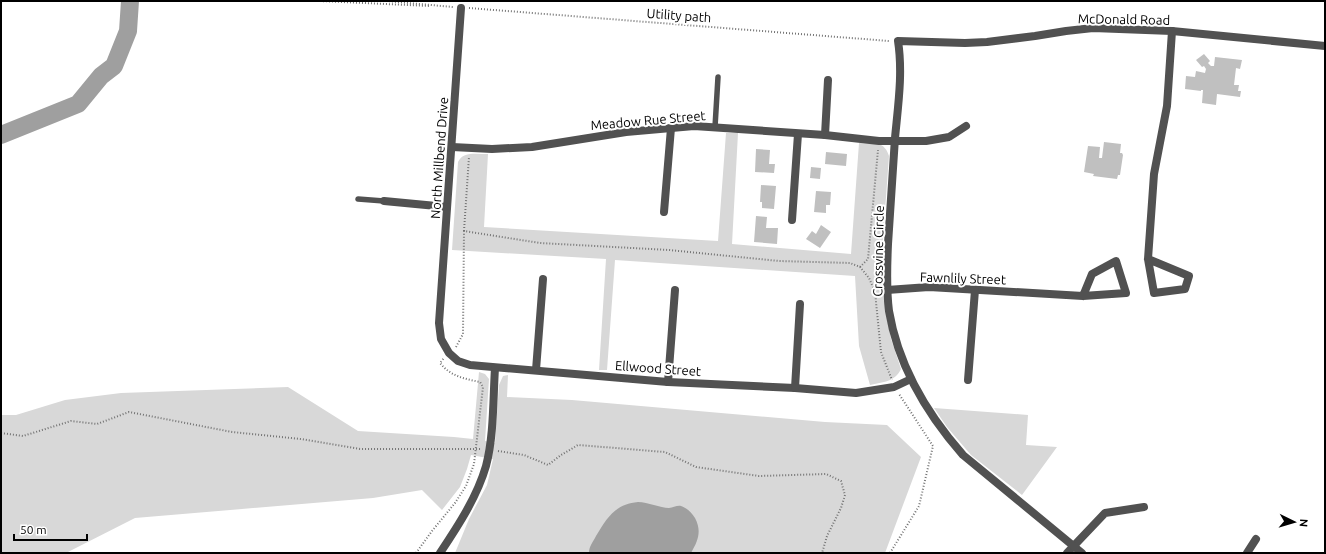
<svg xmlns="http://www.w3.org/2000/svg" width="1326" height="554" viewBox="0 0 1326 554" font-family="Ubuntu,sans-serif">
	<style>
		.green { fill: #d8d8d8 }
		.water { fill: #9f9f9f }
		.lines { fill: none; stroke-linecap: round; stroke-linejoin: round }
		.river { stroke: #9f9f9f; stroke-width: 18 }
		.building { fill: #c0c0c0 }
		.path { stroke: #737373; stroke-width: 2; stroke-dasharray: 1 2; stroke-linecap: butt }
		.service { stroke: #515151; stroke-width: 5.5 }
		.minor { stroke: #515151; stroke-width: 8 }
		.tertiary { stroke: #515151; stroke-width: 8 }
		.labels { text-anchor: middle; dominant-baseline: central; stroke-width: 4; stroke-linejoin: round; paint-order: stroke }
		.street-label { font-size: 13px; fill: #000; stroke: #fff }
	</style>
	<rect width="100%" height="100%" fill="#fff"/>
	<!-- green -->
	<g class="green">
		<path d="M726,133h12l-6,111 119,10 8,-111c15,1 25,-3 30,13l-8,109 1,26 9,48 10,30c-6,13 -18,13 -31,16l-11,-39 -4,-70 -240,-16 -8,110h-8l7,-111 -154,-9 6,-88c5,-11 18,-8 30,-8l-4,73 234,14z"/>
		<path d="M479,372l6,2 4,5 -4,62 10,2 4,-58 4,-9 5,-1 -1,22 65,3 253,22 62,3 34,32 -36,96h-430l14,-34 18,-34 6,-26 -22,-4 -4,14 -7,18 -18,23 -20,-20 -49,8 -238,20 -69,35h-65v-138h15l49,-15 56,-7 167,-6 70,44 96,6 19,2z"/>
		<path d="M934,408l94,7 -2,30 31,2 -35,48 -51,-40 -24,-28z"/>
	</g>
	<!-- water -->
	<path class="water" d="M638,502c10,0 22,6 31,6 4,0 8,-3 12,-2 6,2 11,7 14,12 7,13 3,23 -4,35h-102c0,-7 4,-11 7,-17 11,-18 19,-32 42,-34z"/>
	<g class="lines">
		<!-- river -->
		<path class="river" d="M1,135l77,-31 23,-28 13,-10 14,-35 2,-30"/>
	</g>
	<!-- building -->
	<g class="building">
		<path d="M1204,54l6,7 -2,2 3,3h3l1,-9 27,3 -2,9 -4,-1 -2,17h5l-1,6h3l-1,6 -23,-3 -1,11 -14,-2 1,-13h-2v1l-16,-2 1,-13 9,1 1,-6 9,2 1,-4 -2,-3 -2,1 -6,-7z"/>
		<path d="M1104,142l17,2 -1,9h2l1,2 -3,20h-2l-1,4 -24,-3 1,-2 -10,-2 4,-26 12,1 -1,11h3z"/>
		<path d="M756,149l14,1 -1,14h6l-1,9 -19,-1z"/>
		<path d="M826,152l21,2 -1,12 -21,-2z"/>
		<path d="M811,167l10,1 -1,11 -10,-1z"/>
		<path d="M761,185l15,1 -2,23 -12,-1v-6h-2z"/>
		<path d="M816,191l15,1 -1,13h-4v8l-12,-1z"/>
		<path d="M756,216l11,1 -1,11h12l-1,16 -23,-2z"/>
		<path d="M821,225l10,7 -11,16 -14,-9 6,-8 4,3z"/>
	</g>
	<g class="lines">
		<!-- path -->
		<g class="path">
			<path d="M320,1l110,5"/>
			<path d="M386,1l67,6"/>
			<path d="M469,8l420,33"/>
			<path d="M464,231l5,-74"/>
			<path d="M860,267l8,-8 10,-109"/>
			<path d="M456,347l7,-13 1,-103 76,12 129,7 110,11 71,2 10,4 9,11 6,14 6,60 11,28"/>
			<path d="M1,433l22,3 48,-15 26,3 32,-12 103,20 69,7 59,10h122"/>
			<path d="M498,451l26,4 24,10 13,-10 17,-10 87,7 31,15 63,9 67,-2 15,7 4,14 -4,13 -14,28 -5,17"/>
			<path d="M416,553l16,-22 23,-28 11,-17 8,-22 9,-77 -3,-5c-15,-3 -30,-6 -40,-19l4,-5"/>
			<path d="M890,553l29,-47 14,-60 -34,-52"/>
		</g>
		<!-- service -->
		<g class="service">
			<path d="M715,127l3,-50"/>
			<path d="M358,199l26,2"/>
		</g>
		<!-- minor -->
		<g class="minor">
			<path d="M461,8l-22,315 2,16 8,14 9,8 12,4 198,17 127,6 61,5 38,-6 17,-8"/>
			<path d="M825,135l3,-55"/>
			<path d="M452,147l40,2 40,-2 94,-15 68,-6 131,9 54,6h47l23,-4 17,-11"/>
			<path d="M384,201l63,6"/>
			<path d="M664,212l7,-84"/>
			<path d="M792,220l6,-86"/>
			<path d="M1148,259l41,17 -4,13 -31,4 -6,-34 6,-85 13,-68 5,-75"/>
			<path d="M887,290l42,-3 154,9 43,-3 -10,-32 -24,13 -9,22"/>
			<path d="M536,370l7,-91"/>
			<path d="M968,380l7,-90"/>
			<path d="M668,382l7,-92"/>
			<path d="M795,388l5,-84"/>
			<path d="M1067,553l38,-40 39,-6"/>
			<path d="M1082,553l-119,-98c-36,-41 -65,-90 -74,-144 -3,-22 -2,-45 -1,-67 2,-35 5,-71 7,-106 3,-32 8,-65 3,-97l67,2 22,-1 48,-6 31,-5 27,-3 79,3 153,15"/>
			<path d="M1247,553l9,-14"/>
		</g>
		<!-- tertiary -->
		<path class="tertiary" d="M440,553c18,-27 37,-56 46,-87 8,-30 7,-67 9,-98"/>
	</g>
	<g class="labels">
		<!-- street labels -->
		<g class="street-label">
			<text transform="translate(679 15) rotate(4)">Utility path</text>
			<text transform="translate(1124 19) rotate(1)">McDonald Road</text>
			<text transform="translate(648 120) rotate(-5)">Meadow Rue Street</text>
			<text transform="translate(439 158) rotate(-86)">North Millbend Drive</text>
			<text transform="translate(878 251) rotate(-89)">Crossvine Circle</text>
			<text transform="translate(963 278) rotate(2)">Fawnlily Street</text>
			<text transform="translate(658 368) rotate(4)">Ellwood Street</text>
		</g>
	</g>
	<!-- border -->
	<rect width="1326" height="554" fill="none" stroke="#000000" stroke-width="4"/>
	<!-- north arrow -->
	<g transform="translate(1294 522) rotate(95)" stroke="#ffffff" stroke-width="3" paint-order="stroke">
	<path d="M0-3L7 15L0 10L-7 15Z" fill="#000000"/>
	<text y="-6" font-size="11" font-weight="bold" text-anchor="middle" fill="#000000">N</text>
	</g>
	<!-- scale -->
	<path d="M14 534v6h73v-6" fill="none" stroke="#000000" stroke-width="2"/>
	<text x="20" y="534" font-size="12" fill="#000000" stroke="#ffffff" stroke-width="3" paint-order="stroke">50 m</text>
</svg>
